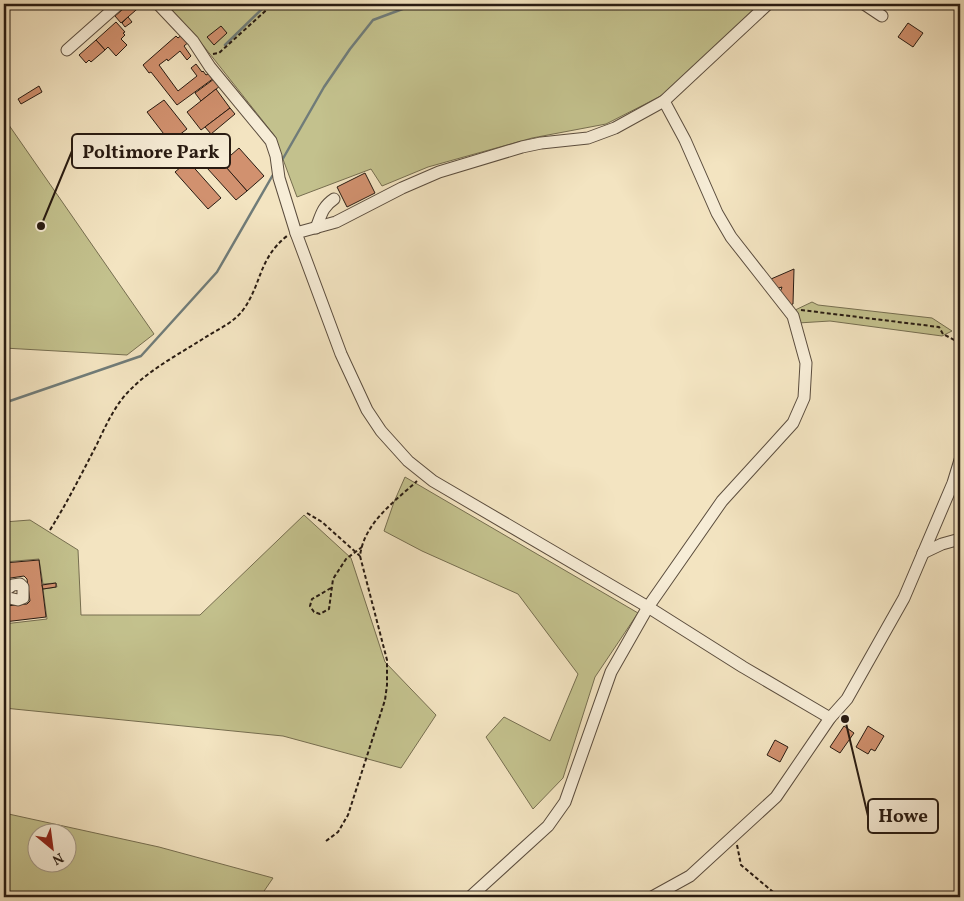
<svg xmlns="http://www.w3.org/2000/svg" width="964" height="901" viewBox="0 0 964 901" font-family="Vollkorn,serif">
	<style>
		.green { fill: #c3c18d; stroke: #766e50; fill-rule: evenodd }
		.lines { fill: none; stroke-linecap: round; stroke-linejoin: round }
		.stream { stroke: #707c79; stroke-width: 2.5 }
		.building { fill: #d1916f; stroke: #281b12 }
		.minor-casing { stroke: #5b4d3e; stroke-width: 13 }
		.path { stroke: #281b12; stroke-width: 2; stroke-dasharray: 4 2.5; stroke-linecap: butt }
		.minor { stroke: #f7edd7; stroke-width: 11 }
		.leader { fill: none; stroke: #281b12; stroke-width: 2 }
		.callout-dot { fill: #281b12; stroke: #f7edd7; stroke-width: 2 }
		.callout { fill: #f7edd7; stroke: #281b12; stroke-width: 2 }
		.callout-label { font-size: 19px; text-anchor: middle; font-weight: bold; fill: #281b12 }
	</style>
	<rect width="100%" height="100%" fill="#f3e4c1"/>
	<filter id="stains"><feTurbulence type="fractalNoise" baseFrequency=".004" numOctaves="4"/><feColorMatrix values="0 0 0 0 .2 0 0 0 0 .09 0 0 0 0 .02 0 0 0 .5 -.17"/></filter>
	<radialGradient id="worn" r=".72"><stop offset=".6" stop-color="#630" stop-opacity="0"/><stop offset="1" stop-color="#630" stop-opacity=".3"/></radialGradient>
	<!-- green -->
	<g class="green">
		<path d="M169,4h593l-101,92 -55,28 -74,14 -104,29 -46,19 -11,-17 -74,28 -23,-62 -72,-91 -35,-39z"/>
		<path d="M4,118l150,216 -27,21 -123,-7z"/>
		<path d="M812,302l6,3 114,13 20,13 -10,5 -112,-15 -32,2 -7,-11z"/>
		<path d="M405,477l233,136 -43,64 -32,101 -30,31 -47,-72 18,-20 46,24 28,-67 -60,-80 -96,-43 -38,-20 10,-29z"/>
		<path d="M304,515l47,43 34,104 51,53 -35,53 -118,-32 -279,-28v-84l43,-5 -4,-30 14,-2 -1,-4 -13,1 -4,-25 -35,3v-40l26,-2 48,30 3,65h119z"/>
		<path d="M4,813l155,34 114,31 -13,19h-256zM38,834h30v30h-30z"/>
	</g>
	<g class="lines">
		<!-- stream -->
		<g class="stream">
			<path d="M225,45l42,-41"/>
			<path d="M281,162l43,-75 26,-38 23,-29 43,-16"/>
			<path d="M4,403l137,-47 76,-84 57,-99"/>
		</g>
	</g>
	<!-- building -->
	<g class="building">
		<path d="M129,4h14l-22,19 -6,-7z"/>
		<path d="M128,17l4,5 -7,5 -3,-4z"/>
		<path d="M116,22l9,10 -2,1 2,2 -4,4 6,6 -11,11 -8,-9 -3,3 -9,-10z"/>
		<path d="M908,23l15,10 -10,14 -15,-10z"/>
		<path d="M221,26l6,7 -13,12 -7,-8z"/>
		<path d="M184,33l6,8 -6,5 7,10 -4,4 -7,-9 -12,10 -1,-2 -8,6 19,26 19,-15 -6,-8 5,-4 6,8 1,-1 3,4 4,-2 4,5 -37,27 -26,-33 -2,1 -6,-8 33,-29 2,2z"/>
		<path d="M96,40l9,10 -14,12 -2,-2 -3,3 -7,-8z"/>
		<path d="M214,79l6,7 -19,15 -6,-8z"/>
		<path d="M39,86l3,6 -21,12 -3,-5z"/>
		<path d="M216,89l14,19 -29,22 -14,-18z"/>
		<path d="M164,100l23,29 -17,13 -23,-30z"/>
		<path d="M230,108l5,6 -24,20 -6,-7z"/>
		<path d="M239,148l25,28 -17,15 -25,-28z"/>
		<path d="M218,158l29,33 -11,9 -29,-32z"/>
		<path d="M188,161l33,37 -13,11 -33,-37z"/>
		<path d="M365,173l10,20 -28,14 -10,-20z"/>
		<path d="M794,269l-1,35 -6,2 -8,-11 3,-8 -7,2 -4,-10z"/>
		<path d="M39,560l7,57 -42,5v-10l2,-1v-5l21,-2 3,-3 -3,-22 -3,-3 -20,3v-16z"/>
		<path d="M56,583v4l-13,2 -1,-4z"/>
		<path d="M844,726l10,7 -14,20 -10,-6z"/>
		<path d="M868,726l16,10 -9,15 -4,-2 -3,5 -12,-7z"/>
		<path d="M775,740l13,7 -8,15 -13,-7z"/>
	</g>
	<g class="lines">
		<!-- minor casing -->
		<g class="minor-casing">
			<g id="minor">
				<path d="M158,4l35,37 17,26 61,74 5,15 3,22 17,55 45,121 26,56 14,21 27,30 25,20 215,126 95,60 87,51"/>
				<path d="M864,4l18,12"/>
				<path d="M67,50l52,-46"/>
				<path d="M316,228c5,-12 6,-21 18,-29"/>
				<path d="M296,233l40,-11 66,-34 37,-16 83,-25 19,-4 47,-5 27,-10 49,-27 104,-97"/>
				<path d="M923,553l19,-9 18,-5"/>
				<path d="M4,591l9,-6 7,-1 3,3v11l-5,2 -9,-2 -5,-4"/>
				<path d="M470,897l78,-71 17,-24 46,-130 37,-65 74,-106 71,-78 11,-25 2,-35 -13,-47 -62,-79 -14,-24 -32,-73 -21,-39"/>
				<path d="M652,897l38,-21 86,-79 54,-79 17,-19 57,-101 49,-115 7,-23"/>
			</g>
		</g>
		<!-- path -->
		<g class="path">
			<path d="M213,54l6,-1 54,-49"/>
			<path d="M801,310l138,17 4,7 17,9"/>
			<path d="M307,513l15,9 38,34"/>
			<path d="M50,530c17,-27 32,-57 47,-86 9,-19 19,-41 34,-55 22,-22 52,-37 78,-54 12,-7 26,-14 34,-25 19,-26 15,-51 44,-74"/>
			<path d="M331,588l-19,11 -2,7 4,6 6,2 9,-5 4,-30 13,-20 16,-12"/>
			<path d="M326,841l12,-9 10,-17 37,-115 2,-15v-25l-27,-104c4,-33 34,-54 57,-75"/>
			<path d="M737,845l4,20 38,32"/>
		</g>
		<!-- minor -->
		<use href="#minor" class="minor"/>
	</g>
	<!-- callouts -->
	<path class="leader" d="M41 226L72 151M845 719L868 816"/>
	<g class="callout-dot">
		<circle cx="41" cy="226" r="5"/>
		<circle cx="845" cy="719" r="5"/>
	</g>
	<g class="callout">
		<rect x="72" y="134" width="158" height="34" rx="5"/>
		<rect x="868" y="799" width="70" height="34" rx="5"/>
	</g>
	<g class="callout-label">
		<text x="151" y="158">Poltimore Park</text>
		<text x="903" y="822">Howe</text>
	</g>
	<!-- margin -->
	<rect width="964" height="901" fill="none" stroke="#f3e4c1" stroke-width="20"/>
	<rect x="5" y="5" width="954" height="891" fill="none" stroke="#281b12" stroke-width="2.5"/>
	<rect x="10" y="10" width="944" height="881" fill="none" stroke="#281b12"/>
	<!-- north arrow -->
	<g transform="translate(52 848) rotate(151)"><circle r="24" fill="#f7edd7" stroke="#a49988"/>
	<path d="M0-4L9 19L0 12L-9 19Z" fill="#8f2418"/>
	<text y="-8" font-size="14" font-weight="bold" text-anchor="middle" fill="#281b12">N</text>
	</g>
	<rect width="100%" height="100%" filter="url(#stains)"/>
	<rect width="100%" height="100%" fill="url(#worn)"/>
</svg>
